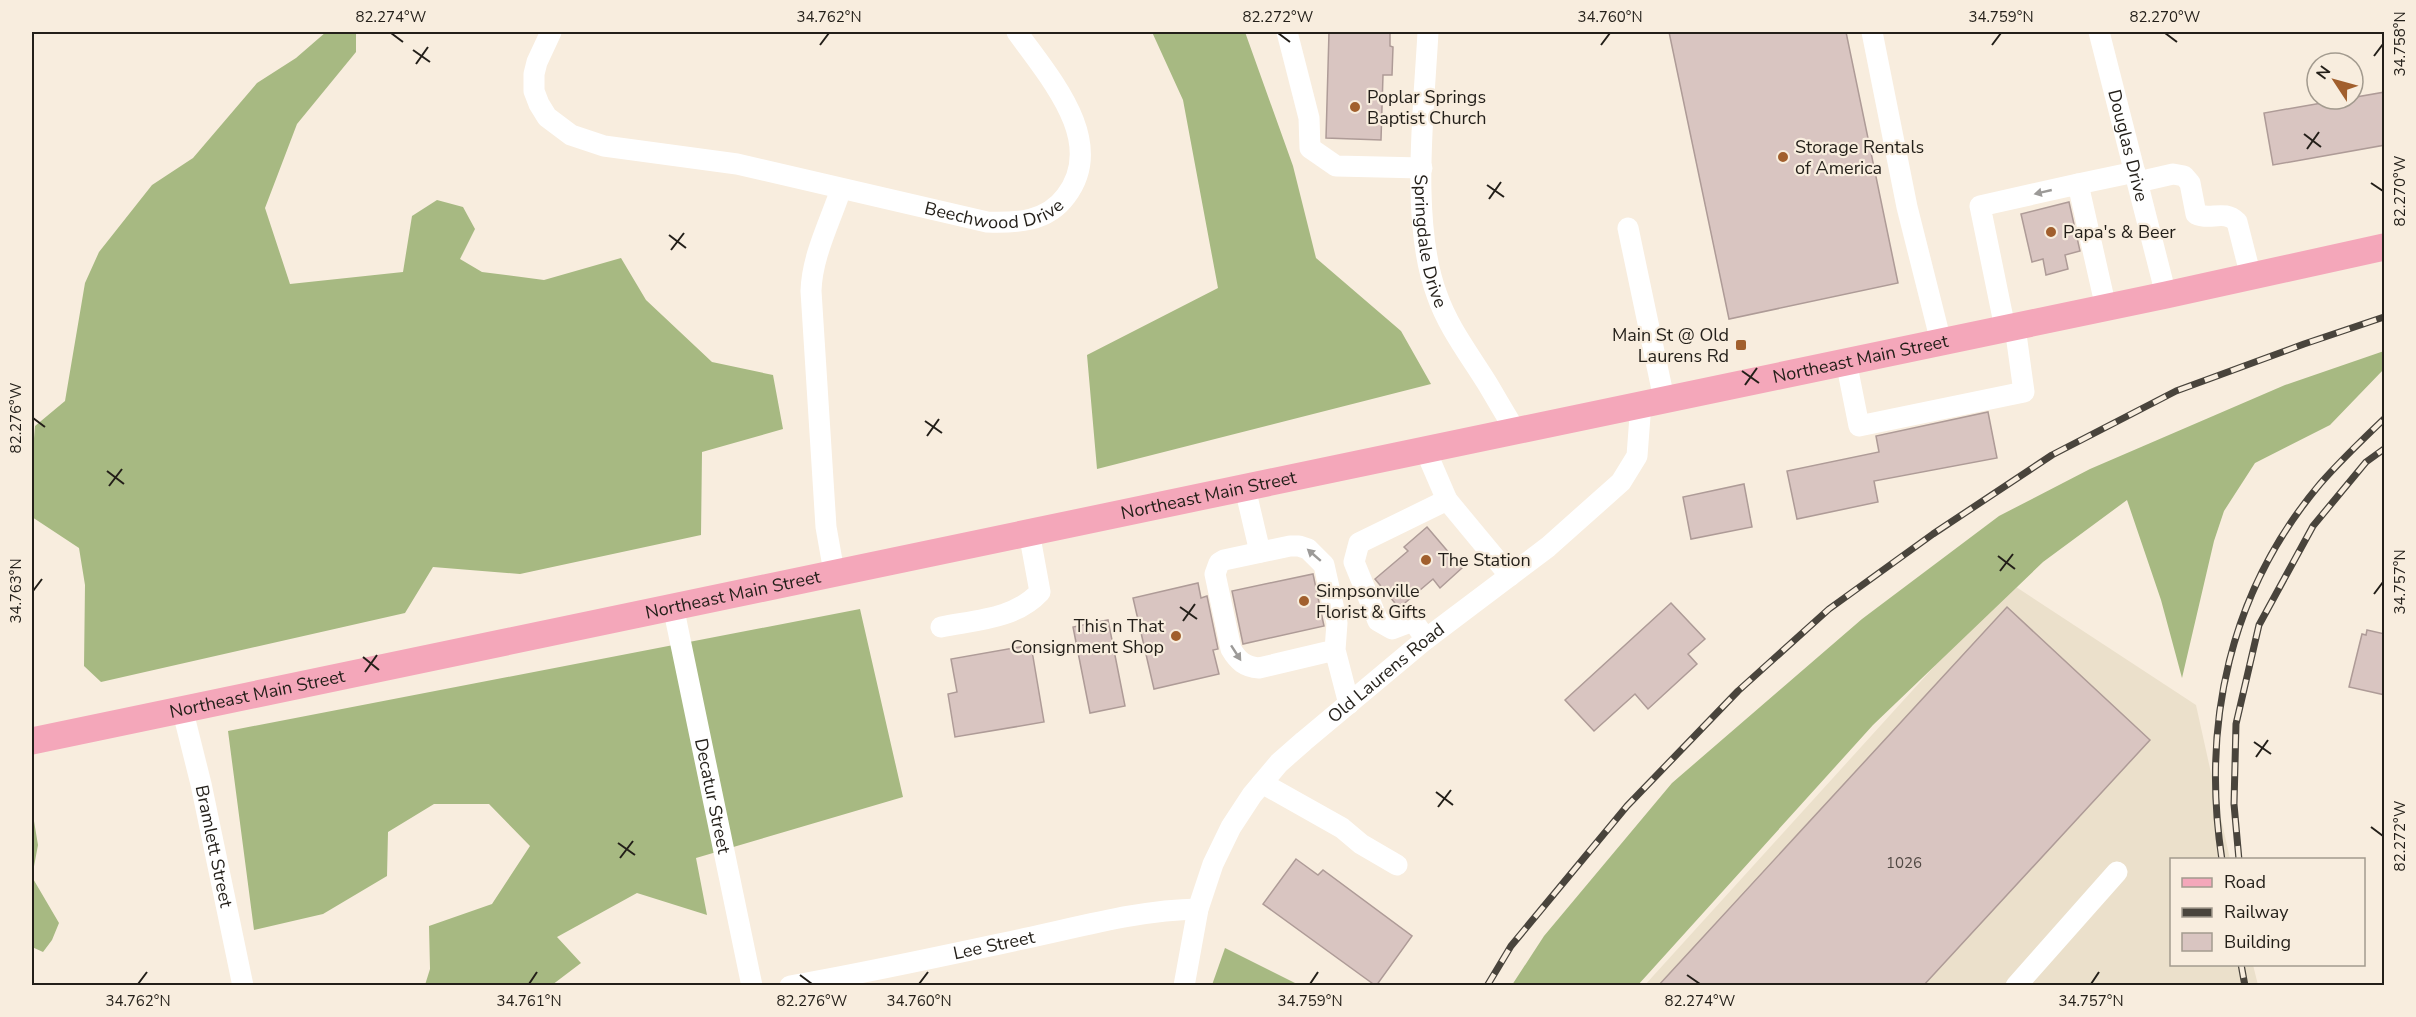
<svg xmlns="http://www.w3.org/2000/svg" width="2416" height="1017" viewBox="0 0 2416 1017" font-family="'Nunito Sans',sans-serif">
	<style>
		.industrial { fill: #ebe0cb }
		.forest { fill: #a7b982 }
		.building { fill: #d9c5c1; stroke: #ae9b97; stroke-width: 1.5 }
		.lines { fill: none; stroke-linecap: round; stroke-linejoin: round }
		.minor { stroke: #fff; stroke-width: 21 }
		.major { stroke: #f4a7ba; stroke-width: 27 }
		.rail-casing { stroke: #49443c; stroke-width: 7 }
		.rail { stroke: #f8edde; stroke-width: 4.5; stroke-dasharray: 14; stroke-linecap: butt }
		.oneway { fill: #9c9a98 }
		.ticks { fill: none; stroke: #231f19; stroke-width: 2 }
		.poi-dot { fill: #a15f2d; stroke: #f8edde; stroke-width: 2 }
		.labels { text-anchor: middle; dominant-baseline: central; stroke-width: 4.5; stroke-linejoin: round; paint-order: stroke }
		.number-label { font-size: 15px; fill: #504843 }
		.poi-label { font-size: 18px; fill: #231f19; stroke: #f8edde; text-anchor: start }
		.street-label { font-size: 18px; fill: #231f19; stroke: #f8edde }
		.neatline { fill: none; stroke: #231f19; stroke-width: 2 }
		.ticks-label { font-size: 15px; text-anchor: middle; fill: #231f19 }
	</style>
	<rect width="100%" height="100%" fill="#f8edde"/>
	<!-- industrial -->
	<path class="industrial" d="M2010,583l186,122 34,154 -58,1v104l81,1 5,20 -614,1z"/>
	<!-- forest -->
	<g class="forest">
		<path d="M326,32h30v20l-59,72 -32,84 25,76 113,-12 9,-56 25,-16 26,7 12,22 -15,30 22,13 62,8 77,-22 25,42 66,62 61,13 10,54 -81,23 -1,83 -181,39 -87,-7 -28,46 -304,69 -17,-16 1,-81 -6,-37 -47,-31v-54l3,-37 30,-25 20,-118 14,-31 53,-67 41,-27 64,-75 39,-25z"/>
		<path d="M1152,32h93l48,134 23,92 85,73 30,53 -334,85 -10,-114 131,-67 -35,-188z"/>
		<path d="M2384,351v18l-54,56 -75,38 -31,48 -10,30 -32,137 -21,-78 -34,-100 -84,62 -170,163 -235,260h-126l32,-49 128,-153 190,-164 137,-103 91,-47 195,-84z"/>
		<path d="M860,609l43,188 -207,61 11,57 -70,-22 -80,44 24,26 -29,22h-127l5,-16 -1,-43 63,-22 38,-58 -41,-42h-55l-46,28 -1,44 -64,38 -69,16 -26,-199z"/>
		<path d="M32,809l6,36 -6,32 27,46 -7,17 -9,12 -11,-5z"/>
		<path d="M1225,948l74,37h-87z"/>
	</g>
	<!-- building -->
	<g class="building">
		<path d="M1329,32h61v14l3,1 -1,28h-9l-2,65 -55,-2z"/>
		<path d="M1669,32h177l52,251 -169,36z"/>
		<path d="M2385,92v53l-112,20 -9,-52z"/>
		<path d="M2069,202l11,49 -15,4 3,14 -22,6 -3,-16 -11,3 -11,-48z"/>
		<path d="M1988,412l9,46 -123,23 4,21 -81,17 -10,-48 92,-19 -3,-16z"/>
		<path d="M1744,484l8,43 -61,12 -8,-42z"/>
		<path d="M1427,527l35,41 -22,20 -7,-9 -34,29 -24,-29 33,-28 -4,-4z"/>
		<path d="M1313,574l11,52 -81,18 -11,-53z"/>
		<path d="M1198,583l3,15 6,-2 11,53 -5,1 6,24 -65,15 -21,-91z"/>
		<path d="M1671,603l34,36 -17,15 9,10 -49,45 -13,-15 -41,37 -29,-31z"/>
		<path d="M2007,607l143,133 -227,246h-265z"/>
		<path d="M1108,620l17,86 -35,7 -17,-86z"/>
		<path d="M2367,630l18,4v61l-36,-8 13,-53 4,1z"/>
		<path d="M1031,645l13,77 -89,15 -7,-43 9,-2 -6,-33z"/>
		<path d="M1296,859l22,16 5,-5 89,66 -36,50 -113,-82z"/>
	</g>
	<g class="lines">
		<!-- minor -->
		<g class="minor">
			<path id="s1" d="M551,32l-14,30 -3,12v17l5,13 8,13 24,18 33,11 133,18 250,58c30,1 60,0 79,-26 42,-55 -18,-120 -49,-164"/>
			<path d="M1287,32l22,86 1,30 26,18 86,2"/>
			<path id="s2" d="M1428,32c-4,77 -18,191 9,263 11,32 32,59 50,88 9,15 18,31 28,47"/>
			<path d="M1872,32l35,175 34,135"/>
			<path id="s3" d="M2099,32l67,263"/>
			<path d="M2138,182l35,-8 11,2 6,7 6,31c14,7 28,-5 41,8l14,55"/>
			<path d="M2078,184l57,-12"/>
			<path d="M1628,228l36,171"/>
			<path d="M2005,328l-25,-122 98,-22 28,124"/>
			<path d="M1846,361l13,65 165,-34 -9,-65"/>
			<path d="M1425,449l22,51"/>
			<path d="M1245,488l15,64"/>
			<path d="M834,572l-8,-45 -15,-236c1,-35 19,-69 30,-102"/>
			<path id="s4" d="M673,606l79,380"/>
			<path d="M941,627c35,-7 74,-8 99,-35l-11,-60"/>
			<path d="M1426,639l-13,-18 -21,8 -14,-8 -24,-59 5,-19 88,-43 63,76"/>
			<path d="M1335,650l-76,18c-14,-1 -21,-7 -28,-19l-16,-75 4,-11 5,-3 66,-14h9l9,3 16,16 13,58 -2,27 14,54"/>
			<path id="s5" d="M182,708l19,76 42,202"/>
			<path d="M1262,783l80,45 19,16 36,21"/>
			<path id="s6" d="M790,986c81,-14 161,-32 242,-49 55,-12 110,-27 166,-28"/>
			<path id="s7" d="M1184,986l14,-77 15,-45 18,-37 21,-32 27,-32 25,-22 122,-102 122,-92 73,-65 16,-26 4,-53"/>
			<path d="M2016,986l101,-114"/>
		</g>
		<!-- major -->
		<path class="major" id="s8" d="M32,741l2134,-446 218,-48"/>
		<!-- rail casing -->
		<g class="rail-casing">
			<g id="rail">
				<path d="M2222,860c-21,-137 8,-269 98,-376 20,-23 42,-44 64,-65"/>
				<path d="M2239,860l-5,-56 2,-80 23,-99 54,-99 53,-64 18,-13"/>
				<path d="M2241,964l4,22"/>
				<path d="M1487,986l24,-40 116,-140 111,-115 91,-82 104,-75 119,-79 124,-64 128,-47 80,-27"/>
			</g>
		</g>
		<!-- rail -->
		<use href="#rail" class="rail"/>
	</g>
	<!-- one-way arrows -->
	<defs><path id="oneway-solid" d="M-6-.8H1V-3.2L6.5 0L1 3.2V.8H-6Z" transform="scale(1.5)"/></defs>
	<g class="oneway">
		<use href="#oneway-solid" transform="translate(2043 192) rotate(167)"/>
		<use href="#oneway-solid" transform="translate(1314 555) rotate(-139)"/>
		<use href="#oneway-solid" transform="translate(1236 653) rotate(57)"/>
	</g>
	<!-- ticks -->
	<path class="ticks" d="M391,33l12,9M1278,33l12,9M2165,33l12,9M820,45l9,-12M1601,45l9,-12M1992,45l9,-12M413,50l17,12M2374,56l9,-12M416,64l12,-17M2304,134l17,13M2307,149l12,-17M2371,183l12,8M1487,185l17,12M1489,199l12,-17M669,235l17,13M671,250l13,-17M1742,371l17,12M1745,385l12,-17M33,418l12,9M925,421l17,12M927,436l12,-17M107,471l17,13M109,486l13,-17M1998,556l17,13M2000,571l13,-17M33,591l9,-12M2374,594l9,-12M1180,607l17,12M1183,621l12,-17M363,657l16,13M365,672l12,-17M2254,742l17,12M2256,757l12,-17M1436,792l17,13M1438,807l13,-17M2371,827l12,9M618,843l17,12M620,858l13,-17M800,975l12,9M1687,975l13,9M138,984l9,-12M529,984l8,-12M919,984l9,-12M1310,984l8,-12M2091,984l8,-12"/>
	<!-- markers -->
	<g class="poi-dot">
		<circle cx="1355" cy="107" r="6"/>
		<circle cx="1783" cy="157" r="6"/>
		<circle cx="2051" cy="232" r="6"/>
		<rect x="1735" y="339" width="12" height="12" rx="3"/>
		<circle cx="1426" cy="560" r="6"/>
		<circle cx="1304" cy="601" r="6"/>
		<circle cx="1176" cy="636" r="6"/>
	</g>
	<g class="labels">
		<!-- number labels -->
		<g class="number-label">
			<text x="1904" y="863">1026</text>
		</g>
		<!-- poi labels -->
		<g class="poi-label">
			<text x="1367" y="97">Poplar Springs<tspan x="1367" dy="21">Baptist Church</tspan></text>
			<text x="1795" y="147">Storage Rentals<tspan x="1795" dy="21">of America</tspan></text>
			<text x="2063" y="232">Papa's &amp; Beer</text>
			<text x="1729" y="335" text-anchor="end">Main St @ Old<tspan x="1729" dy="21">Laurens Rd</tspan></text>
			<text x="1438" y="560">The Station</text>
			<text x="1316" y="591">Simpsonville<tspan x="1316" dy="21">Florist &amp; Gifts</tspan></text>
			<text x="1164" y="626" text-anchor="end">This n That<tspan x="1164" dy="21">Consignment Shop</tspan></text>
		</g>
		<!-- street labels -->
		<g class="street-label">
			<text stroke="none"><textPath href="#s3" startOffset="117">Douglas Drive</textPath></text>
			<text stroke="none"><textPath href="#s1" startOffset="555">Beechwood Drive</textPath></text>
			<text stroke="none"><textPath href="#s2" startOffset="210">Springdale Drive</textPath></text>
			<text stroke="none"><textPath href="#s8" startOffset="1868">Northeast Main Street</textPath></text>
			<text stroke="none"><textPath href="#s8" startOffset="1202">Northeast Main Street</textPath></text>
			<text stroke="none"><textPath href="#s8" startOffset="716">Northeast Main Street</textPath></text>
			<text stroke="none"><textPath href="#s7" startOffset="387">Old Laurens Road</textPath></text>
			<text stroke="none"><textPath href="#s8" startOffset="230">Northeast Main Street</textPath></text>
			<text stroke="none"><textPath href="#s4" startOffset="194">Decatur Street</textPath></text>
			<text stroke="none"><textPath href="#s5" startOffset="142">Bramlett Street</textPath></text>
			<text stroke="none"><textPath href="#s6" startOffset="208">Lee Street</textPath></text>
		</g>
	</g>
	<!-- border -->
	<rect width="2416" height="1017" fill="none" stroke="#f8edde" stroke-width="66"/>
	<!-- legend -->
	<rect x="2170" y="858" width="195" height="108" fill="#f8edde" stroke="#a39b8f" stroke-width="1.5"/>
	<rect x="2182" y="878" width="30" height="9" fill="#f4a7ba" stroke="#a39b8f" stroke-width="1.5"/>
	<text x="2224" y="888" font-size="18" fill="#231f19">Road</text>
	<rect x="2182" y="908" width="30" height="9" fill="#49443c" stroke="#a39b8f" stroke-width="1.5"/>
	<text x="2224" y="918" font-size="18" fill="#231f19">Railway</text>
	<rect x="2182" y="933" width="30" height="18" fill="#d9c5c1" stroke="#a39b8f" stroke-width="1.5"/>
	<text x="2224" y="948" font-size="18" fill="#231f19">Building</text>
	<!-- north arrow -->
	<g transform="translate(2335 81) rotate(306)"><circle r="28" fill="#f8edde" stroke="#a39b8f" stroke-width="1.5"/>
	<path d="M0-4.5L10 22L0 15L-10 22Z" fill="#a15f2d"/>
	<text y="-9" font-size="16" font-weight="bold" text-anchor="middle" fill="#231f19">N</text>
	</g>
	<rect x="33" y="33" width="2350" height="951" class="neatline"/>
	<g class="ticks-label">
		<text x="391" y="22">82.274°W</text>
		<text x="829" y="22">34.762°N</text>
		<text x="1278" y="22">82.272°W</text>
		<text x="1610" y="22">34.760°N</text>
		<text x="2001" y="22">34.759°N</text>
		<text x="2165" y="22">82.270°W</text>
		<text transform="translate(2400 44) rotate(-90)" y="5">34.758°N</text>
		<text transform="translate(2400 191) rotate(-90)" y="5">82.270°W</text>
		<text transform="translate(16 418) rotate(-90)" y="5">82.276°W</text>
		<text transform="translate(2400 582) rotate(-90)" y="5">34.757°N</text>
		<text transform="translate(16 591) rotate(-90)" y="5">34.763°N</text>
		<text transform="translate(2400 836) rotate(-90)" y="5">82.272°W</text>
		<text x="138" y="1006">34.762°N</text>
		<text x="529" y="1006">34.761°N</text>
		<text x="812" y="1006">82.276°W</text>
		<text x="919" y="1006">34.760°N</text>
		<text x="1310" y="1006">34.759°N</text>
		<text x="1700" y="1006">82.274°W</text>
		<text x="2091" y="1006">34.757°N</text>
	</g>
</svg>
